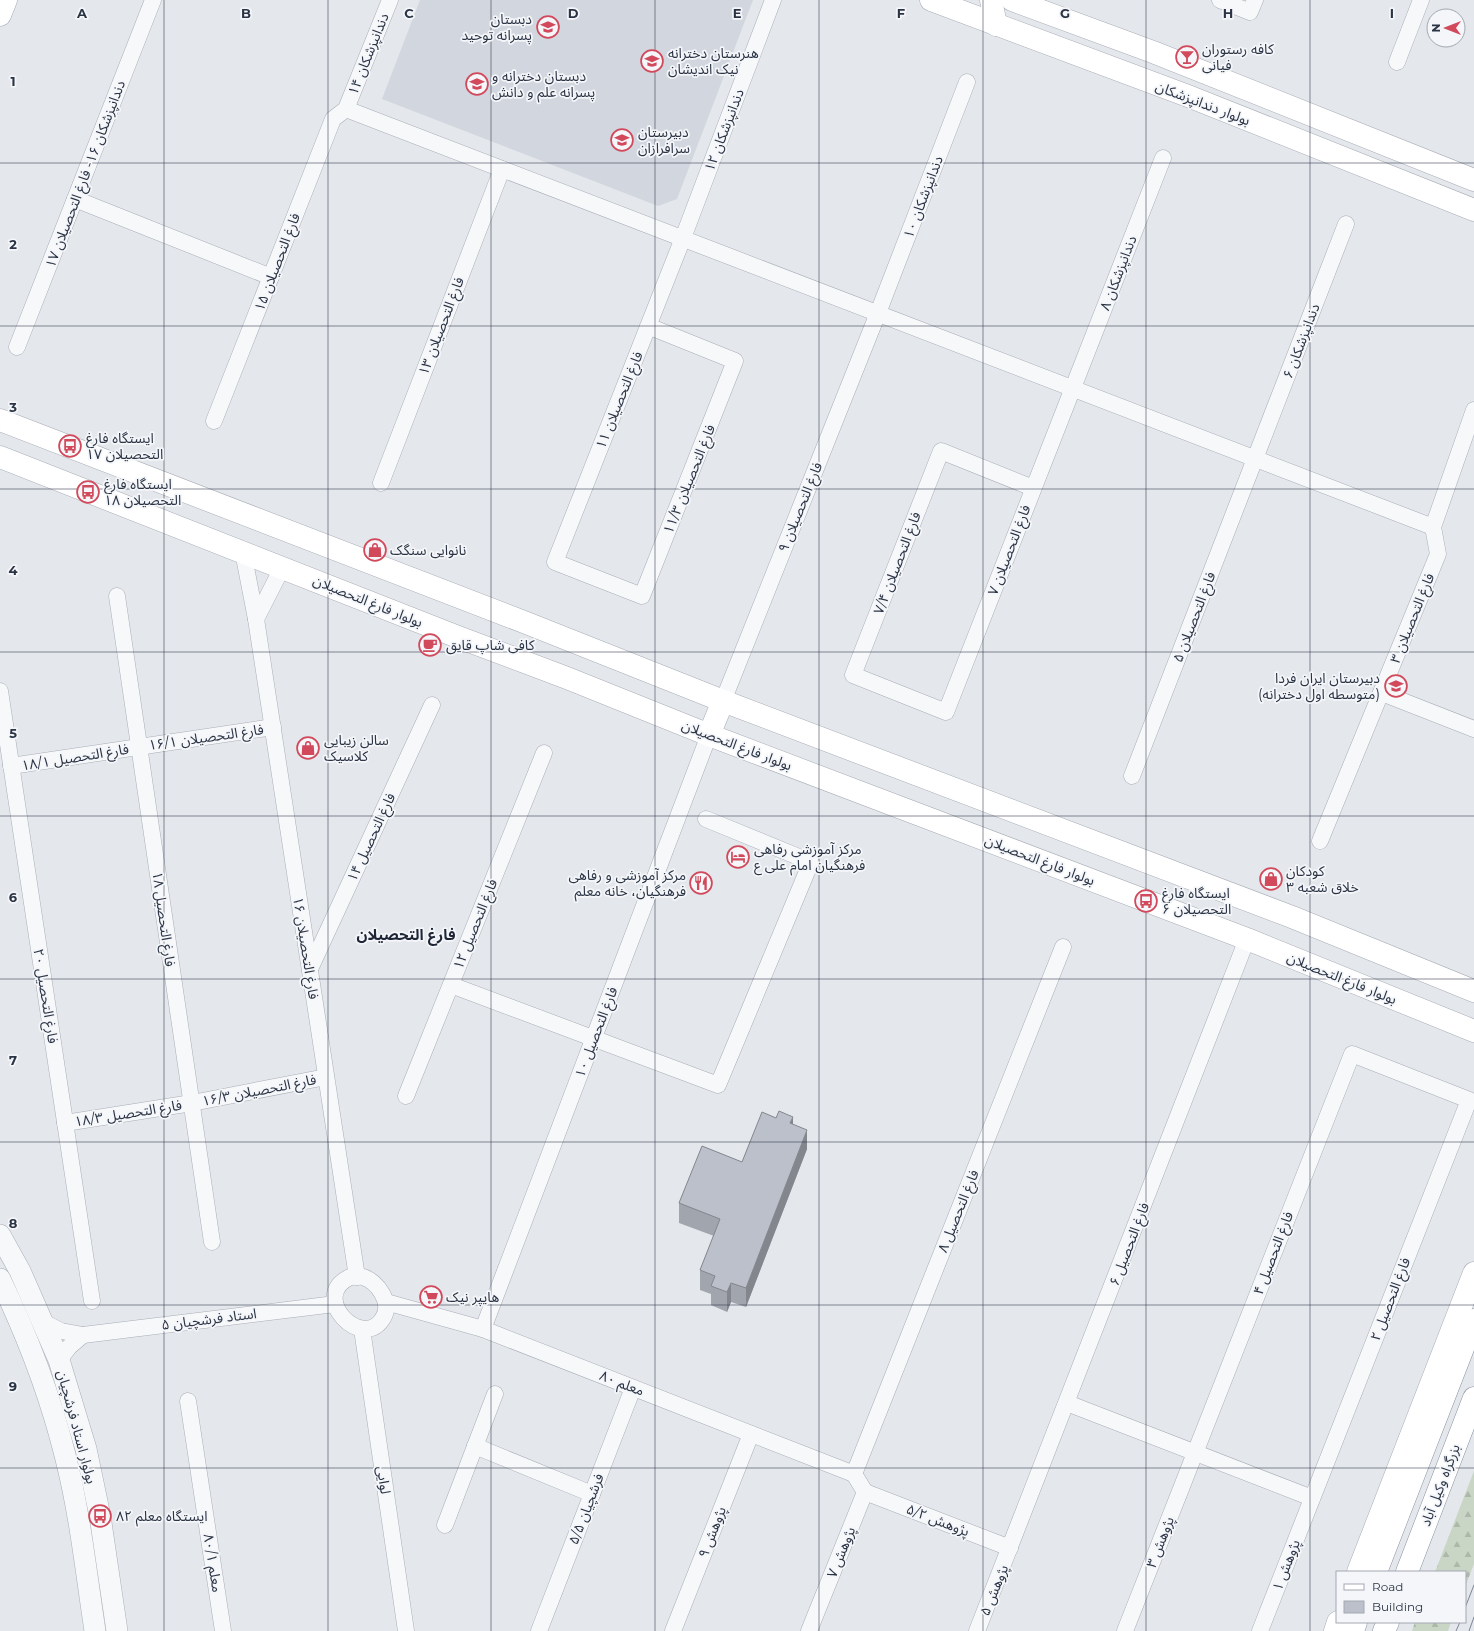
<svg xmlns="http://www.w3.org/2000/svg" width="1474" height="1631" viewBox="0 0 1474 1631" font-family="Montserrat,'Noto Sans Arabic',sans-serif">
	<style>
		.built { fill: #d2d6de }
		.forest { fill: url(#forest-firs) }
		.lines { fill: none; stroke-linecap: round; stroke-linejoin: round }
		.minor-casing { stroke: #a9aeb7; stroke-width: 17 }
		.tertiary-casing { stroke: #a9aeb7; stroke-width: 22 }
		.secondary-casing { stroke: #a9aeb7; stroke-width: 23 }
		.primary-casing { stroke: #a3abb8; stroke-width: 23 }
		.trunk-casing { stroke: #8b94a3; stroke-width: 23 }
		.minor { stroke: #f7f8fa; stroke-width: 16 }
		.tertiary { stroke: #f7f8fa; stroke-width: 21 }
		.secondary { stroke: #fff; stroke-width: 22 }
		.primary { stroke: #fff; stroke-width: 22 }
		.trunk { stroke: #fff; stroke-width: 22 }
		.tram { stroke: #7d8696; stroke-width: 1 }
		.wall { fill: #a1a5ae }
		.shaded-wall { fill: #83868d }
		.building { fill: #bbc0ca; stroke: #83868d }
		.grid { fill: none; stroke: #2b3445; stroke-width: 1; stroke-opacity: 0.55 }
		.labels { text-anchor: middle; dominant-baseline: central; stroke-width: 3.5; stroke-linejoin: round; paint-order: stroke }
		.poi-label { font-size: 14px; fill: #2b3445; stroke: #f4f6f9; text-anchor: start }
		.street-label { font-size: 14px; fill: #2b3445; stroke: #f4f6f9 }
		.neighbourhood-label { font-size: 15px; font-weight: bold; fill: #1d2536; stroke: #f4f6f9 }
		.grid-label { font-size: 13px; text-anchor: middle; font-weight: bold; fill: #2b3445; stroke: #f4f6f9; stroke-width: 3.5; stroke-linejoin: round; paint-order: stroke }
	</style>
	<defs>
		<pattern id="forest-firs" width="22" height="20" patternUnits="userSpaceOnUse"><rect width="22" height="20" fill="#c9d6c5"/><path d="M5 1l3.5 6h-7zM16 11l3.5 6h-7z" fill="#adb8ab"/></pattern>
	</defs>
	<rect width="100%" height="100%" fill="#e4e7ec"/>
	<!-- built -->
	<path class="built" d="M420,0h333l-76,199 -19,7 -276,-107z"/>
	<!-- forest -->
	<g class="forest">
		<path d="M1474,1471v93l-9,23v-15h-30z"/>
		<path d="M1415,1622h36l-3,9h-36z"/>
	</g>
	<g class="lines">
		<!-- minor casing -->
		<g class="minor-casing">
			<g id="minor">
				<path d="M1220,0l30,12 5,-12"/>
				<path d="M1397,62l24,-62"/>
				<path d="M346,109l1087,418"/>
				<path d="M75,199l196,78"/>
				<path d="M648,326l87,35 -93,235 -87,-34 128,-324 90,-238"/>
				<path d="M17,347l136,-347"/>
				<path d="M214,421l119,-302 13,-10 44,-109"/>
				<path d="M381,483l121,-314"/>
				<path d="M1033,488l-92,-37 -88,224 93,37 217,-554"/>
				<path d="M243,552l13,67 101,658"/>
				<path d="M117,596l95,646"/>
				<path d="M256,619l26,-51"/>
				<path d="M0,691l92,610"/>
				<path d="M1382,693l92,36"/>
				<path d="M723,701l155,-388 89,-231"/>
				<path d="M11,766l262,-39"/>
				<path d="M1132,776l214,-552"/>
				<path d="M1320,841l118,-287 -5,-27 41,-117"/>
				<path d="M310,969l122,-264"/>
				<path d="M451,985l267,100 93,-223 -105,-43"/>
				<path d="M406,1096l138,-343"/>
				<path d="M65,1123l127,-20 134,-26"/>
				<path d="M350,1277c4,0 8,-1 13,0 14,4 30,26 20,41 -20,34 -75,-21 -33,-41z"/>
				<path d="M386,1302l97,27 371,145"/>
				<path d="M41,1321l20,10 22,4 252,-31"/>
				<path d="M362,1329l44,302"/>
				<path d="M483,1329l226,-594"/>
				<path d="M59,1360l10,-13 14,-12"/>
				<path d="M188,1401l35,230"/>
				<path d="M1067,1403l245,95"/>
				<path d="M475,1446l117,48"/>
				<path d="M854,1474l209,-527"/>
				<path d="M865,1492l145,56"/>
				<path d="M445,1525l50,-131"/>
				<path d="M539,1631l94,-243"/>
				<path d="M673,1631l78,-197"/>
				<path d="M809,1631l56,-139 -11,-18"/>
				<path d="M977,1631l270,-692"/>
				<path d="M1125,1631l227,-577 117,46 -209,531"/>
			</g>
		</g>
		<!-- tertiary casing -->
		<g class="tertiary-casing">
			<g id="tertiary">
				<path d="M0,1235l20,36 39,89 27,89 14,67 17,115"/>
				<path d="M0,1279c27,56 50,116 65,176 15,58 21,117 30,176"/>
			</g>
		</g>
		<!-- secondary casing -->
		<g class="secondary-casing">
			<g id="secondary">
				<path d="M931,0l257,96 286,114"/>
				<path d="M991,0l5,25"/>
				<path d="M1012,0l141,52 321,128"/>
				<path d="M0,420l524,202 199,79 569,216 182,74"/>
				<path d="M0,457l458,180 109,41 142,57 538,204 227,92"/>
				<path d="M709,735l14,-34"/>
				<path d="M1358,1572l116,-299"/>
				<path d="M1335,1631l3,-9"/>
			</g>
		</g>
		<!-- primary casing -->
		<g class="primary-casing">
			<path id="primary" d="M0,15l6,-15"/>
		</g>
		<!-- trunk casing -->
		<g class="trunk-casing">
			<g id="trunk">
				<path d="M1376,1572l98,-252"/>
				<path d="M1407,1572l67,-174"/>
				<path d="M1353,1631l3,-9"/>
				<path d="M1384,1631l4,-9"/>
			</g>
		</g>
		<!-- minor -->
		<use href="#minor" class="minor"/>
		<!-- tertiary -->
		<use href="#tertiary" class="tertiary"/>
		<!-- secondary -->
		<use href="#secondary" class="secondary"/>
		<!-- primary -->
		<use href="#primary" class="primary"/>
		<!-- trunk -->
		<use href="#trunk" class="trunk"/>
		<!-- tram -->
		<g class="tram">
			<path d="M1465,1608l9,-23"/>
			<path d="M1456,1631l4,-9"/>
			<path d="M1469,1631l5,-14"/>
		</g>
	</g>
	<!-- wall -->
	<path class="wall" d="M793,1124l14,25 -61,158 -15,-5 -4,10 -16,-7v-11l-11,-4v-20l14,-34 -35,-13v-20l63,-41z"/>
	<!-- shaded-wall -->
	<g class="shaded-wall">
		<path d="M793,1117v19l-3,-13z"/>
		<path d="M807,1130v19l-61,158v-19z"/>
		<path d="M731,1283v19l-4,10v-20z"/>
	</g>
	<!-- building -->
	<path class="building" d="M779,1111l14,6 -3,6 17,7 -61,158 -15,-5 -4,9 -16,-6 4,-10 -15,-6 20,-51 -41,-16 23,-57 40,16 20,-50 14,6z"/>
	<!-- grid -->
	<path class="grid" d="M164,0v1631M328,0v1631M491,0v1631M655,0v1631M819,0v1631M983,0v1631M1146,0v1631M1310,0v1631M0,163h1474M0,326h1474M0,489h1474M0,652h1474M0,816h1474M0,979h1474M0,1142h1474M0,1305h1474M0,1468h1474"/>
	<!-- icons -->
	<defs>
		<g id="school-ring" transform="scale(1.15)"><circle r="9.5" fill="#f4f6f9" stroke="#d1495b" stroke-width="1.5"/><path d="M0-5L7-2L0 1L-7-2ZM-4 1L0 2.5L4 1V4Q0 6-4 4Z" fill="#d1495b"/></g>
		<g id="bar-ring" transform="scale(1.15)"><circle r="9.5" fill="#f4f6f9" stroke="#d1495b" stroke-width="1.5"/><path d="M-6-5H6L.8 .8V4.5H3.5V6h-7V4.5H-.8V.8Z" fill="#d1495b"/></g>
		<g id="bus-ring" transform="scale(1.15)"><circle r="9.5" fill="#f4f6f9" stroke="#d1495b" stroke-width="1.5"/><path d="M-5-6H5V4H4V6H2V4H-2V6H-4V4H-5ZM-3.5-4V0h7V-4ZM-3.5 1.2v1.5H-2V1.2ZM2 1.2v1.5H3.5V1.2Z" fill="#d1495b"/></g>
		<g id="shop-ring" transform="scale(1.15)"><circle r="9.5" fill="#f4f6f9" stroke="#d1495b" stroke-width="1.5"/><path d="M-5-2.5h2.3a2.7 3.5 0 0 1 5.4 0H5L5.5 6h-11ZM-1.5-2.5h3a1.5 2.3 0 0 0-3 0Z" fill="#d1495b"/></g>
		<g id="cafe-ring" transform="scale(1.15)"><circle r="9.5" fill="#f4f6f9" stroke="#d1495b" stroke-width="1.5"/><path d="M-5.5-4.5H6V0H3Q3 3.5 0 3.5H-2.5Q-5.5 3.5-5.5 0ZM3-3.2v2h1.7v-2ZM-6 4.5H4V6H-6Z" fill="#d1495b"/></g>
		<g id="hotel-ring" transform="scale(1.15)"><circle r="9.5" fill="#f4f6f9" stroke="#d1495b" stroke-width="1.5"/><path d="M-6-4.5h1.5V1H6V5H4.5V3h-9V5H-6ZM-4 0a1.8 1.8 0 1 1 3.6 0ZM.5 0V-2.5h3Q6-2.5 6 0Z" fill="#d1495b"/></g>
		<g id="restaurant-ring" transform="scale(1.15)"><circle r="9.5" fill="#f4f6f9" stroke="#d1495b" stroke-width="1.5"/><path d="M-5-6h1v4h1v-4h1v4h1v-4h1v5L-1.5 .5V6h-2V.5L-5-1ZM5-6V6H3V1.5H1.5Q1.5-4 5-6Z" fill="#d1495b"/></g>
		<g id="supermarket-ring" transform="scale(1.15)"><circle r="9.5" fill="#f4f6f9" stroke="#d1495b" stroke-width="1.5"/><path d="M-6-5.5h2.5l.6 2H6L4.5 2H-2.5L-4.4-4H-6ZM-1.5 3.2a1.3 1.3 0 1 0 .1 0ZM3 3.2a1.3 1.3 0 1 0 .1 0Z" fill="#d1495b"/></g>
	</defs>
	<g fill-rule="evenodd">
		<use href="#school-ring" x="548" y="27"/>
		<use href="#bar-ring" x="1187" y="57"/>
		<use href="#school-ring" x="652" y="61"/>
		<use href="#school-ring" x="477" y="84"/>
		<use href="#school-ring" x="622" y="140"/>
		<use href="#bus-ring" x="70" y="446"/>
		<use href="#bus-ring" x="88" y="492"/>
		<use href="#shop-ring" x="375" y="550"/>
		<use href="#cafe-ring" x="430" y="645"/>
		<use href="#school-ring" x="1396" y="686"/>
		<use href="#shop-ring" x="308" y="748"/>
		<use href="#hotel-ring" x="738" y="857"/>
		<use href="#shop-ring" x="1271" y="879"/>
		<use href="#restaurant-ring" x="701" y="883"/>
		<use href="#bus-ring" x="1146" y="901"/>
		<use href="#supermarket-ring" x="431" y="1297"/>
		<use href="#bus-ring" x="100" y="1516"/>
	</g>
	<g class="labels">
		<!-- poi labels -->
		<g class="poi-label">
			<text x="532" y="19" text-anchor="end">دبستان<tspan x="532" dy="16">پسرانه توحید</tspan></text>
			<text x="1202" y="49">کافه رستوران<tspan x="1202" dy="16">فیانی</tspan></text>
			<text x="668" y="53">هنرستان دخترانه<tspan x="668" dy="16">نیک اندیشان</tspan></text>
			<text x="492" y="76">دبستان دخترانه و<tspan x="492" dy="16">پسرانه علم و دانش</tspan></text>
			<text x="638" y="132">دبیرستان<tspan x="638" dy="16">سرافرازان</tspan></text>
			<text x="86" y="438">ایستگاه فارغ<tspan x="86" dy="16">التحصیلان ۱۷</tspan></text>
			<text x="104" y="484">ایستگاه فارغ<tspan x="104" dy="16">التحصیلان ۱۸</tspan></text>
			<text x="390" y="550">نانوایی سنگک</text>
			<text x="446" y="645">کافی شاپ قایق</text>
			<text x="1380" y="678" text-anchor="end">دبیرستان ایران فردا<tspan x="1380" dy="16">(متوسطه اول دخترانه)</tspan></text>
			<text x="324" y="740">سالن زیبایی<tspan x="324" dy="16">کلاسیک</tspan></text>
			<text x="754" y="849">مرکز آموزشی رفاهی<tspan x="754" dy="16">فرهنگیان امام علی ع</tspan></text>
			<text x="1286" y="871">کودکان<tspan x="1286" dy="16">خلاق شعبه ۳</tspan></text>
			<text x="686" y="875" text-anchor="end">مرکز آموزشی و رفاهی<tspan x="686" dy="16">فرهنگیان، خانه معلم</tspan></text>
			<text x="1162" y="893">ایستگاه فارغ<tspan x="1162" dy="16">التحصیلان ۶</tspan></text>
			<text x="446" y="1297">هایپر نیک</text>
			<text x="116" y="1516">ایستگاه معلم ۸۲</text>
		</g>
		<!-- street labels -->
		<g class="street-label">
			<text transform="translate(368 54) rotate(-68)">دندانپزشکان ۱۴</text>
			<text transform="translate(1203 103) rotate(21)">بولوار دندانپزشکان</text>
			<text transform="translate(724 130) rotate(-69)">دندانپزشکان ۱۲</text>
			<text transform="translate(85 174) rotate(-69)">دندانپزشکان ۱۶- فارغ التحصیلان ۱۷</text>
			<text transform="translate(923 197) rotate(-69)">دندانپزشکان ۱۰</text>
			<text transform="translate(277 262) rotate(-69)">فارغ التحصیلان ۱۵</text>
			<text transform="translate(1118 273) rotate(-69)">دندانپزشکان ۸</text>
			<text transform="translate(441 326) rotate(-69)">فارغ التحصیلان ۱۳</text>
			<text transform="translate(1301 341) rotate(-69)">دندانپزشکان ۶</text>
			<text transform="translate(619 400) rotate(-68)">فارغ التحصیلان ۱۱</text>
			<text transform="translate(689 479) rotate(-68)">فارغ التحصیلان ۱۱/۳</text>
			<text transform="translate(800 507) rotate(-68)">فارغ التحصیلان ۹</text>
			<text transform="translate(1009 550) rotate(-69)">فارغ التحصیلان ۷</text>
			<text transform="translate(897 563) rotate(-69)">فارغ التحصیلان ۷/۴</text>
			<text transform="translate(368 601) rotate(22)">بولوار فارغ التحصیلان</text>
			<text transform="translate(1194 617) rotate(-69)">فارغ التحصیلان ۵</text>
			<text transform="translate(1412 618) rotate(-68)">فارغ التحصیلان ۳</text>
			<text transform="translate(206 737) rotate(-8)">فارغ التحصیلان ۱۶/۱</text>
			<text transform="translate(737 745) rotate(21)">بولوار فارغ التحصیلان</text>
			<text transform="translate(75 757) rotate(-9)">فارغ التحصیل ۱۸/۱</text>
			<text transform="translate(371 837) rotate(-65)">فارغ التحصیل ۱۴</text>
			<text transform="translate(1040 860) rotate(21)">بولوار فارغ التحصیلان</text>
			<text transform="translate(164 919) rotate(82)">فارغ التحصیل ۱۸</text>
			<text transform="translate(475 924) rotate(-68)">فارغ التحصیل ۱۲</text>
			<text transform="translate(306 948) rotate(81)">فارغ التحصیلان ۱۶</text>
			<text transform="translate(1342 978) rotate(22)">بولوار فارغ التحصیلان</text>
			<text transform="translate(46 996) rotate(81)">فارغ التحصیل ۲۰</text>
			<text transform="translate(596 1032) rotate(-69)">فارغ التحصیل ۱۰</text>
			<text transform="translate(259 1090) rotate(-11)">فارغ التحصیلان ۱۶/۳</text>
			<text transform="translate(128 1113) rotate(-9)">فارغ التحصیل ۱۸/۳</text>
			<text transform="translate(958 1211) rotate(-68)">فارغ التحصیل ۸</text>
			<text transform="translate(1129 1244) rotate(-69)">فارغ التحصیل ۶</text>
			<text transform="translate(1273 1253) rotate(-69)">فارغ التحصیل ۴</text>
			<text transform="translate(1390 1299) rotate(-69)">فارغ التحصیل ۲</text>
			<text transform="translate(209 1319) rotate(-7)">استاد فرشچیان ۵</text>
			<text transform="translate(622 1383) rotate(21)">معلم ۸۰</text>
			<text transform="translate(77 1427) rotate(75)">بولوار استاد فرشچیان</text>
			<text transform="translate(384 1480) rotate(82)">لوایی</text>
			<text transform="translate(1440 1485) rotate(-69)">بزرگراه وکیل آباد</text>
			<text transform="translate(586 1509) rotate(-69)">فرشچیان ۵/۵</text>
			<text transform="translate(938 1520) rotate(21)">پژوهش ۵/۲</text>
			<text transform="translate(712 1532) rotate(-69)">پژوهش ۹</text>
			<text transform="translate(1160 1542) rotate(-69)">پژوهش ۳</text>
			<text transform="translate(841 1552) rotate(-68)">پژوهش ۷</text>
			<text transform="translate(213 1563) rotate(81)">معلم ۸۰/۱</text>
			<text transform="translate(1286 1565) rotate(-69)">پژوهش ۱</text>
			<text transform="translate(994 1590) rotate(-68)">پژوهش ۵</text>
		</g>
		<!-- neighbourhood labels -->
		<g class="neighbourhood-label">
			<text x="406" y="934">فارغ التحصیلان</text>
		</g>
	</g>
	<g class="grid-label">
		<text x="82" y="18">A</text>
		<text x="246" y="18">B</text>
		<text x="409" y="18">C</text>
		<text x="573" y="18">D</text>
		<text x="737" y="18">E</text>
		<text x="901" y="18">F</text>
		<text x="1065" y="18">G</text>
		<text x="1228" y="18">H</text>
		<text x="1392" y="18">I</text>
		<text x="13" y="86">1</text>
		<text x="13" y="249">2</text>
		<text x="13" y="412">3</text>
		<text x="13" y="575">4</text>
		<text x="13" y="738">5</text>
		<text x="13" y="902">6</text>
		<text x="13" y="1065">7</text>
		<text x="13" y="1228">8</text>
		<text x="13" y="1391">9</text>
	</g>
	<!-- legend -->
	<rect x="1336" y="1571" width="130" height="52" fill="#f4f6f9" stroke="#a4a8b1"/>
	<rect x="1344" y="1584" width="20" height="6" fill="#ffffff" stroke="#a4a8b1"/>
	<text x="1372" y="1591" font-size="12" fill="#2b3445">Road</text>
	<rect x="1344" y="1601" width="20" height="12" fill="#bbc0ca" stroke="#a4a8b1"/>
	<text x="1372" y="1611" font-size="12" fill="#2b3445">Building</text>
	<!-- north arrow -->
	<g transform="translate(1446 28) rotate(270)"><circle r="19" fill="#f4f6f9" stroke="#a4a8b1"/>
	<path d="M0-3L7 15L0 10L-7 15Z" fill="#d1495b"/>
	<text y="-6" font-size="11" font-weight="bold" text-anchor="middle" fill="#2b3445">N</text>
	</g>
</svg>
